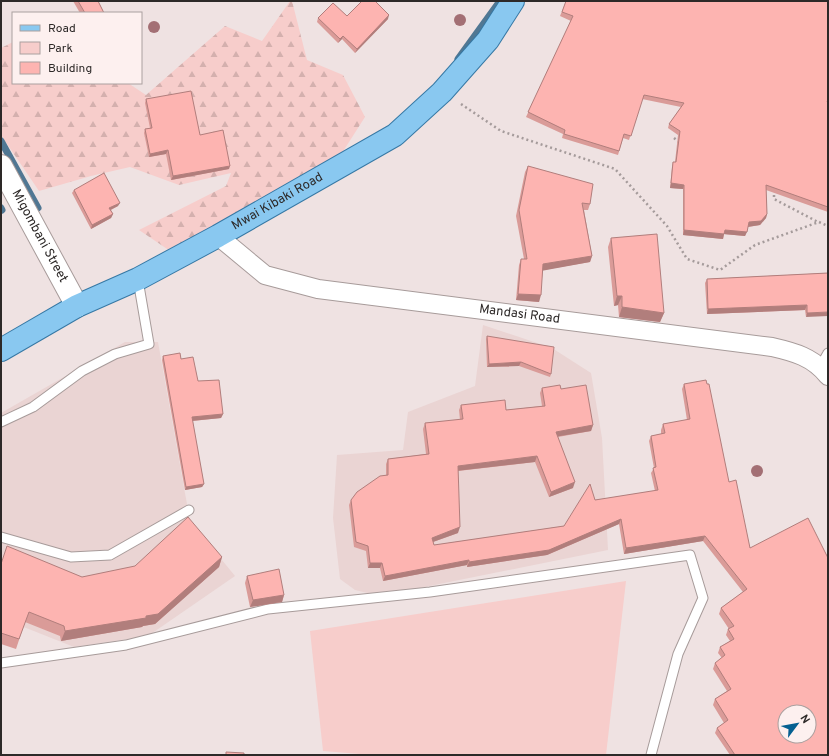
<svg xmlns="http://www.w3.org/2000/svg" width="829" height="756" viewBox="0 0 829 756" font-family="Overpass,sans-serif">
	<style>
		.built { fill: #ead4d3 }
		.green { fill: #f7cdcb }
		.forest { fill: url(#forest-firs) }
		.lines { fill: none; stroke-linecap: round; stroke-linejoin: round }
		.stream { stroke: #507793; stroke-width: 7 }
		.lane-casing { stroke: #a79b9a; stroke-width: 11 }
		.street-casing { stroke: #a79b9a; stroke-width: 20 }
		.secondary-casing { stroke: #a79b9a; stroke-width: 24 }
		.primary-casing { stroke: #3678a4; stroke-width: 24 }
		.path { stroke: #a59b9b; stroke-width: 2.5; stroke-dasharray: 2 3; stroke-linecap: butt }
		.lane { stroke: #fff; stroke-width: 9 }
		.street { stroke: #fff; stroke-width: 18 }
		.secondary { stroke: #fff; stroke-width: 22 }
		.primary { stroke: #89c8f0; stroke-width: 22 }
		.tree { fill: #a36f74 }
		.wall { fill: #da9b98 }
		.shaded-wall { fill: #b17e7c }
		.building { fill: #fdb4b1; stroke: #b17e7c; fill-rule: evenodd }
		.labels { text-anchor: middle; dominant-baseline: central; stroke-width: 4; stroke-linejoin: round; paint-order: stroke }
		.street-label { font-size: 13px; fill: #2d2928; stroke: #fdf0ef }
	</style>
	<defs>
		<pattern id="forest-firs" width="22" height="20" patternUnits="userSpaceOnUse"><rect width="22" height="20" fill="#f7cdcb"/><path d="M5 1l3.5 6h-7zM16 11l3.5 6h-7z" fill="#d4b0ae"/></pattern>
	</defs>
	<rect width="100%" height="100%" fill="#efe2e2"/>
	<!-- built -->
	<g class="built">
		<path d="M483,325l69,23 39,25 11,65 6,112 -228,46 -25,-6 -15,-11 -7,-61 4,-63 66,-5 5,-38 67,-26z"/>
		<path d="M125,342h33l32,179 45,55 -87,60 -74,11 -73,-29v-205z"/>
	</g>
	<!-- green -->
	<path class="green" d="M626,581l-20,174h-234l-49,-4 -13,-120z"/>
	<!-- forest -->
	<path class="forest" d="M290,1h2l15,59 36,15 22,42 -30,47 -156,93 -40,-27 87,-44 5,-13 -52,12 -49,-18 -39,9 -52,15 -38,-56v-87l12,-6v41h115l18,12 79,-69 37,15z"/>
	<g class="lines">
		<!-- stream -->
		<g class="stream">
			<path d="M458,59l42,-58"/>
			<path d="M1,141l37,67"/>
			<path d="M1,208l1,2"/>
		</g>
		<!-- lane casing -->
		<g class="lane-casing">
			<g id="lane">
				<path d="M820,367l8,-14"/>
				<path d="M1,422l32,-15 49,-36 33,-17 34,-10 -11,-64"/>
				<path d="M1,537l70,20 39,-2 79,-45"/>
				<path d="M1,663l125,-18 142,-36 162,-17 260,-37 13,43 -25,56 -27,101"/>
			</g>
		</g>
		<!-- street casing -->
		<g class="street-casing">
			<g id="street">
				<path id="s1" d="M218,236l47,39 53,14 454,58c22,5 41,10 56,29"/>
			</g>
		</g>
		<!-- secondary casing -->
		<g class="secondary-casing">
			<g id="secondary">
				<path id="s2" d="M1,166l76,140"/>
			</g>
		</g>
		<!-- primary casing -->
		<g class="primary-casing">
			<g id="primary">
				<path id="s3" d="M1,350l76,-44 61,-27 80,-43 177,-101 47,-43 46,-52 25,-39"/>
			</g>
		</g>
		<!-- path -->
		<g class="path">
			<path d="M461,104l40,27 114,38 52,57 20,33 33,11 35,-25 64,-23 9,4"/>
			<path d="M674,138l6,5"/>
			<path d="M774,190v9l44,23"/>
		</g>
		<!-- lane -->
		<use href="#lane" class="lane"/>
		<!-- street -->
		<use href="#street" class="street"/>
		<!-- secondary -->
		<use href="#secondary" class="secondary"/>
		<!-- primary -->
		<use href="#primary" class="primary"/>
	</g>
	<!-- trees -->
	<g class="tree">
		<circle cx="460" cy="20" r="6"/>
		<circle cx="154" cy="27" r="6"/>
		<circle cx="757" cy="471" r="6"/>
	</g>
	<!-- wall -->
	<g class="wall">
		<path d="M73,1h25l6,12h-24z"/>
		<path d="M566,1l262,101v110l-62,-22 1,24 -1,4 -6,7 -12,2 -3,9 -21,-2 -1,5 -40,-4v-46l-13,-1 2,-21 1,-5h2l3,-27 -10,-7 1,-4 12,-17 -39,-8 -13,41 -6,-2 -5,17 -56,-17 1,-4 -37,-17 45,-96 -11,-5z"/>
		<path d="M347,16l41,3 -33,34 -13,-14 -4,4 -21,-21 1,-4z"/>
		<path d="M146,99l54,36 29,34 -58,11 -5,-26 -17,3 -5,-24 1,-4 5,-1 -5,-25z"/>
		<path d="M528,166l62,38 -2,6h-4l8,46 -2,6 -47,8 -4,32 -23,-2 3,-35 2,-6h3l-8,-43 9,-44z"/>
		<path d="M74,190l44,16 -7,4 2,4 -2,4 -20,11 -19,-36z"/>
		<path d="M611,238l53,75 -4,9 -41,-5 -1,-12 -4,1 -6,-59z"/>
		<path d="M828,273l-22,44 -1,-7 -98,4 -2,-31 2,-4z"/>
		<path d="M487,336l64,38 -1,3 -31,-11 -32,1 -1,-28z"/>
		<path d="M163,356l18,3 42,55 -2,4 -29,3 12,63 -2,3 -17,3 -23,-130z"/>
		<path d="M684,384l45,98 21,66 78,207h-98l-15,-22 2,-5 7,-5 -11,-18 2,-6 12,-8 -14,-22 2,-6 7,-5 -4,-5 2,-6 10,-6 -4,-6 2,-6h1l-10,-15 2,-6 22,-16 -40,-51 -79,13 -5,-30 -72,31 -80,12v-2l-84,16 -3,-13h-12l-2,-17 -12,-4 -5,-42 2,-5 35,-25v-11l2,-5 38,-5 -3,-25 2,-6 35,-3 -1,-10 2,-5 45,5 36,-4 -2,-13 2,-5 19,1 32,36 -2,6 -33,6 15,51 -24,9 -14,-35 -77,9v62l-25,9 1,3 130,-19 31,-26 60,-9 -4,-18 3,-5 -5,-27 2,-5 10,-2v-4l2,-6 24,-4 -5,-31z"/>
		<path d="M222,557l-3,10 -64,57 -12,2 -1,1 -81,14 -1,-5 -35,-14 -9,27 -15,-5v-80l81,13z"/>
		<path d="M247,576l37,19 -2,7 -32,5 -5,-24z"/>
	</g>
	<!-- shaded-wall -->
	<g class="shaded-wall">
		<path d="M389,15l-1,4 -33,34 2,-4z"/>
		<path d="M343,36l-1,3 -4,4 2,-4z"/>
		<path d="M168,150l-2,4 -17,3 1,-3z"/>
		<path d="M230,166l-1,3 -58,11 2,-4z"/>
		<path d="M671,183l13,2 -1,4 -13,-1z"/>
		<path d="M120,203l-2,3 -10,5 1,-3z"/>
		<path d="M113,214l-2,4 -20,11 1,-4z"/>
		<path d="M767,214l-1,4 -6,7 -13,2 2,-5z"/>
		<path d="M684,230l40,4 -1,5 -40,-4z"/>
		<path d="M725,230l22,2 -2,4 -22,-2z"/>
		<path d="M592,256l-2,6 -49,9 2,-7z"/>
		<path d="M518,294l23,1 -2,7 -23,-2z"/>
		<path d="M617,296h5l-4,9 -4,1z"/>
		<path d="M807,305l-2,5 -98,4 1,-5z"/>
		<path d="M622,307l42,6 -4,9 -41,-5z"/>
		<path d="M828,312v4l-22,1 1,-4z"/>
		<path d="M521,362l-2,4 -32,1 2,-3z"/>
		<path d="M223,414l-2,4 -30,3 1,-4z"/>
		<path d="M593,425l-2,6 -37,6 2,-5z"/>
		<path d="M537,456l-2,6 -79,9 2,-5z"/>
		<path d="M575,482l-2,6 -24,9 2,-5z"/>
		<path d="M204,484l-2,3 -17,3 1,-3z"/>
		<path d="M621,519l-2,5 -72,31 -80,12 2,-5z"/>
		<path d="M460,527l-2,6 -28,10 2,-5z"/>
		<path d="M705,536l-2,5 -79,13 2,-6z"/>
		<path d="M222,557l-3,10 -64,57 -12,2 -1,1 -81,14 4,-10z"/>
		<path d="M469,560l-2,5 -84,16 2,-5z"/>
		<path d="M370,563h12l-2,5h-12z"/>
		<path d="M284,595l-2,7 -32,5 3,-7z"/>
	</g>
	<!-- building -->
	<g class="building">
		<path d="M78,1h20l6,12h-19z"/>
		<path d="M362,1h13l14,14 -32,34 -14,-13 -3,3 -22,-21 15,-15 14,13z"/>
		<path d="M566,1h262v99l-1,2h1v105l-62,-22 1,29 -6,7 -12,1 -2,10 -22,-2 -1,4 -40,-4v-45l-13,-2 2,-21h3l4,-31 -11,-7 15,-21 -40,-8 -13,41 -7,-2 -5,17 -55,-17 1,-4 -37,-18 45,-96 -11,-4z"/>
		<path d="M191,91l9,44 23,-5 7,36 -57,10 -5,-26 -18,4 -5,-25 7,-1 -6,-29z"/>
		<path d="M528,166l65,18 -3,20 -8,-1 10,53 -49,8 -2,31 -23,-1 3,-35h6l-8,-49z"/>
		<path d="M104,173l16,30 -11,5 4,6 -21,11 -18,-35z"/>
		<path d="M657,234l7,79 -42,-6v-11h-5l-6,-58z"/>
		<path d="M828,273v39l-21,1v-8l-99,4 -1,-30z"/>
		<path d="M487,336l67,11 -3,27 -30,-12 -32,2z"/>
		<path d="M180,353l1,6 12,-2 5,24 21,-1 4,34 -31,3 12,67 -18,3 -23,-131z"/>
		<path d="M706,380l1,4h2l20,98 7,-2 14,68 58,-30 20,40v197h-93l-18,-27 11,-8 -13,-21 16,-10 -16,-26 10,-8 -5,-8 14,-8 -6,-10 6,-3 -13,-18 26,-19 -42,-53 -79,12 -5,-29 -72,31 -80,12v-2l-84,16 -3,-13h-12l-2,-17 -12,-4 -5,-42 6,-8 23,-16 8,-1v-16l41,-5 -4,-31 38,-4 -2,-14 44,-5 1,10 39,-4 -3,-18 18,-3 1,4 25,-4 7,40 -37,7 19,50 -24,10 -14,-36 -79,10 2,61 -28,11 2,7 130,-19 26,-42 5,16 63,-10 -5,-22 3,-1 -5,-31 14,-3 -2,-9 27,-5 -6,-35zM785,712h24v24h-24z"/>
		<path d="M188,517l34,40 -64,57 -12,2v2l-81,13 -1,-5 -35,-14 -10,27 -18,-6v-69l6,-18 75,31 53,-11z"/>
		<path d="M279,569l5,26 -31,5 -6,-24z"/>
		<path d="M226,752l18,1v2h-18z"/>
	</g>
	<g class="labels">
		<!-- street labels -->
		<g class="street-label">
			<text stroke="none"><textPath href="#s3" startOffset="314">Mwai Kibaki Road</textPath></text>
			<text stroke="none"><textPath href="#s2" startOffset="80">Migombani Street</textPath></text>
			<text stroke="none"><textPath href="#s1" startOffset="319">Mandasi Road</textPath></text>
		</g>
	</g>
	<!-- border -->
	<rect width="829" height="756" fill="none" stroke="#2d2928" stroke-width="4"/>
	<!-- legend -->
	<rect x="12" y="12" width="130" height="72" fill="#fdf0ef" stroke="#aaa09f"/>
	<rect x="20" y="25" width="20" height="6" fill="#89c8f0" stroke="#aaa09f"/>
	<text x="48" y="32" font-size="12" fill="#2d2928">Road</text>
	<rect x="20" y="42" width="20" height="12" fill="#f7cdcb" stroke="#aaa09f"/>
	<text x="48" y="52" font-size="12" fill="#2d2928">Park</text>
	<rect x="20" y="62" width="20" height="12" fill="#fdb4b1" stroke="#aaa09f"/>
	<text x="48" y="72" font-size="12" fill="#2d2928">Building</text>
	<!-- north arrow -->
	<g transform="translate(797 724) rotate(58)"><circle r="19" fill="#fdf0ef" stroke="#aaa09f"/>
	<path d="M0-3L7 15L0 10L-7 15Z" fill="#056091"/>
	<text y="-6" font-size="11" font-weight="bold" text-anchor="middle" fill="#2d2928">N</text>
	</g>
</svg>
